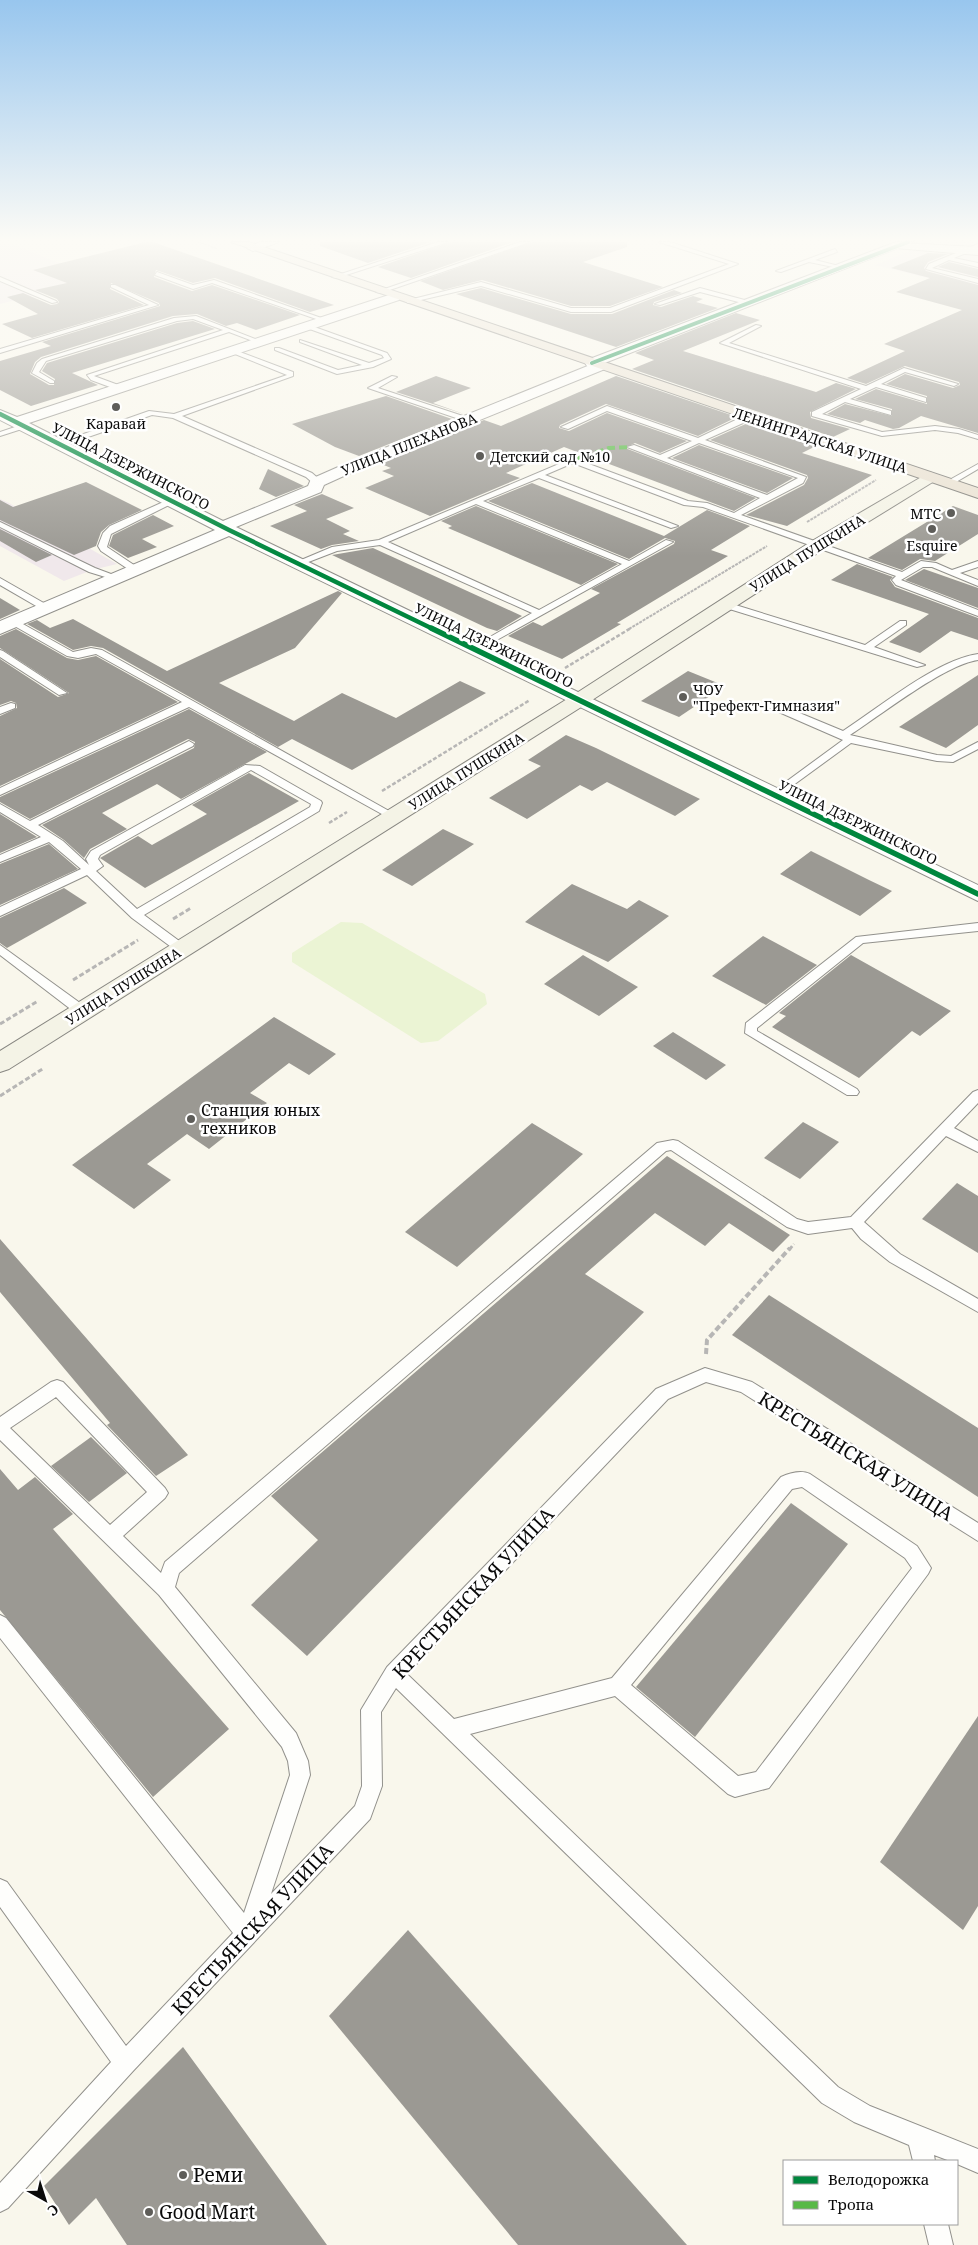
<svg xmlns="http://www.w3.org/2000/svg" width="978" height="2245" viewBox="0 0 978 2245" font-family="'Noto Serif',serif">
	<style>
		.industrial { fill: #f0e8eb }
		.pitch { fill: #ebf4d4 }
		.building { fill: #9b9993 }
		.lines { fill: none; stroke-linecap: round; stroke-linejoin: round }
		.service-casing { stroke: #92918c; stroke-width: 2 }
		.minor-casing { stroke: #92918c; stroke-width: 2 }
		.tertiary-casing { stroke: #92918c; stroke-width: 2 }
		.secondary-casing { stroke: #888782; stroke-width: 2 }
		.trunk-casing { stroke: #7f7e79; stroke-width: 2 }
		.path-far4 { stroke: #b7b6b5; stroke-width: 1; stroke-dasharray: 2.5 1; stroke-linecap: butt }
		.path-far3 { stroke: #b7b6b5; stroke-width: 2; stroke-dasharray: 3 1; stroke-linecap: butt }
		.path-far2 { stroke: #b7b6b5; stroke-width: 2.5; stroke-dasharray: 4 2; stroke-linecap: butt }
		.path-far1 { stroke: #b7b6b5; stroke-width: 3; stroke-dasharray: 5 2.5; stroke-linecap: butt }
		.path { stroke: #b7b6b5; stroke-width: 4; stroke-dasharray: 6 3; stroke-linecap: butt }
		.service { fill: #fefefc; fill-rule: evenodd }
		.minor { fill: #fefefc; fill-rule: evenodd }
		.tertiary { fill: #fefefc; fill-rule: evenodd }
		.secondary { fill: #f4f3e6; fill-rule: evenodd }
		.trunk { fill: #eae2d3; fill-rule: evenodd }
		.quiet { stroke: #58b947; stroke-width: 4; stroke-dasharray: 8 4; stroke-linecap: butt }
		.cycleway-far2-casing { stroke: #fff; stroke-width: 5 }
		.cycleway-far1-casing { stroke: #fff; stroke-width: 6 }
		.cycleway-casing { stroke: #fff; stroke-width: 8 }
		.cycleway-far2 { stroke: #00873e; stroke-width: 4 }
		.cycleway-far1 { stroke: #00873e; stroke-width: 4.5 }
		.cycleway { stroke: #00873e; stroke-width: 5.5 }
		.poi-dot { fill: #5e5d59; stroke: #fff; stroke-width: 2 }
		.labels { text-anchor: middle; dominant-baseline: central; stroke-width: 5; stroke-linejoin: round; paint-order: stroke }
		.far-poi-label { font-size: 14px; fill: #0a0a0a; stroke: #fff }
		.far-street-label { font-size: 14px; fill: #0a0a0a; stroke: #fff }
		.poi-label { font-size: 16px; fill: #0a0a0a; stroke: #fff; text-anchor: start }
		.near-street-label { font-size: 19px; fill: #0a0a0a; stroke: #fff }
		.near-poi-label { font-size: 19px; fill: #0a0a0a; stroke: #fff; text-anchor: start }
	</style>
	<rect width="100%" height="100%" fill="#f9f7ec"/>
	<!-- industrial -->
	<g class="industrial">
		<path d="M7,242l52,21 43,15 -102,26v-61z"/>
		<path d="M932,242h46v49l-103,-26z"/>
		<path d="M0,499l9,4 108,61 -25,6 -28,11 -64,-35z"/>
	</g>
	<!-- pitch -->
	<path class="pitch" d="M341,922l21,1 123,71 2,10 -49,37 -17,2 -129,-81v-9z"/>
	<!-- building -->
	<g class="building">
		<path d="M146,242h7l181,63 -24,7 -95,-34 -22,5 -37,-13 -2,7 38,14 20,-6 88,30 -44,15 -19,-7 -11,3 -29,-12 -24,2 -132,41 -6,5 -5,12 19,11h5l1,-6 -13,-8 5,-8 130,-40 16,-2 22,8 -143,44 26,12 -67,21 -31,-16v-29l51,-15 -9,-4 118,-36 -1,-3 -48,-20 -1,6 34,16 -112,33 -30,-14 36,-10 -31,-17 16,-4 28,12 6,-1 2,-2 -2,-3 -22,-9 32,-7 -34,-13z"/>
		<path d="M320,242h111l-63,21 -48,-17z"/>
		<path d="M450,242h63l-102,36 -33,-11z"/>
		<path d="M532,242h95v5l-44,15 80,25 -53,19h-39l-89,-26 -39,10 -23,-9z"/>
		<path d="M928,253l20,1 -20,8 -4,6 2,3 52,14v148l-57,-17 -22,12 -6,1 -28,-9 -5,3 -33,-9 18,-10 47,12v-7l-37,-10 21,-10 51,15v-8l-41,-12 19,-10 48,14 7,-3 -1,-3 -54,-16 -39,18 -19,-6 58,-27 -21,-7 78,-34 -66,-18 34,-14 -39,-10z"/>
		<path d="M949,262l29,7v8l-40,-10z"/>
		<path d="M481,288l90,26h41l62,-24 8,3 -28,9 -1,3 8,2 32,-11 10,3 -7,3 22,6 -102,39 -160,-53z"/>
		<path d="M736,313l24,7 -77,31 133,41 20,-9 20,6 -46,23 1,6 39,11 -17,8 -201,-68 22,-9 -19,-7z"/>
		<path d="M436,376l35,12 -38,15 31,11 -68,-22z"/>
		<path d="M616,376l121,41 -39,19 -92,-32 -46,21 -1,3 10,3 38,-18 80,28 -27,12 -25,-10 -10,5 131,50 -22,13 -170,-64 -58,26 14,5 -90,38 -65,-28 29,-12 -12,-5 9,-3 -12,-5 105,-43 17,6z"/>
		<path d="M386,396l66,23 -93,37 -24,-9 -43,-23z"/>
		<path d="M750,422l68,23 -16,8 70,22 -85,51 -41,-11 58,-30 4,-7 -1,-3 -97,-35z"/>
		<path d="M699,445l94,33 -26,15 -95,-35z"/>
		<path d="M268,469l36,17 -28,11 -17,-8z"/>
		<path d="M86,482l56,28 -33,15 -8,7 -5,14 -22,9 -74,-35v-20l13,7z"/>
		<path d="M532,483l132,53 43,-26 43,16 -39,24 17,6 -111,67 4,1 -59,35 -54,-23 25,-14 9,4 58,-33 -9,-4 83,-45 1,-3 -10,-3 -36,21 -141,-58z"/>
		<path d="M322,494l32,14 -28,11 24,12 -7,3 16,7 -27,4 -11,4 -51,-23 37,-15 -13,-6z"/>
		<path d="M476,506l142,58 -37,21 -133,-57 4,-2 -11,-5z"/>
		<path d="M953,506l25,9v19l-43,27 -15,-2 -18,11 -34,-12z"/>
		<path d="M153,515l21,11 -32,13 15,8 -29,11 -19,-12 4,-11z"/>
		<path d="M0,529l52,26 -16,7 -36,-21z"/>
		<path d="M373,548l149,68 -25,15 -10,-3 -155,-73z"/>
		<path d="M857,564l36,13 -3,3 5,7 83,31v22l-27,-9 -31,22 -31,-11 40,-28 -98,-34z"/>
		<path d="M924,569l54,19v20l-73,-28z"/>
		<path d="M338,591l4,2 -47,55 -76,35 75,38 48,-28 54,25 64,-37 26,12 -134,77 -60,-31 -14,8 -175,-99 -12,-2 -18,4 -46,-26 10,-4 13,8 23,-9 94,52z"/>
		<path d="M0,598l20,12 -20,9z"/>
		<path d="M16,629l51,29 11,2 18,-4 82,46 -178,84v-70l17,-8 -1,-5 -5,-2 -11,4v-46l58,38 11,-4 -69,-45v-12z"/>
		<path d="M688,671l37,15 -46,31 -38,-16z"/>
		<path d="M978,675v50l-32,23 -47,-21z"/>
		<path d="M189,709l78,43 -86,47 -24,-15 -55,29 25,16 -37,20 -6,9 -20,-18 -22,-15 152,-77 1,-6 -7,-3 -158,80 -30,-17v-5z"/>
		<path d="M566,735l30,13 104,51 -25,17 -68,-34 -15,9 -12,-6 -53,34 -38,-21 52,-32 -13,-6z"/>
		<path d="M249,773l50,28 -154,87 -45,-30 38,-22 14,9 55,-31 -15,-9z"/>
		<path d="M0,814l37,23 -37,16z"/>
		<path d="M443,829l31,15 -62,42 -30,-16z"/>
		<path d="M49,844l29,25 -78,36v-41z"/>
		<path d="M811,851l58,29 23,11 -32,25 -80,-42z"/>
		<path d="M572,884l55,25 12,-9 30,16 -61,46 -83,-40z"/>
		<path d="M64,888l23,15 -80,45 -7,-5v-25z"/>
		<path d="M763,936l54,29 -51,40 -54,-29z"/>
		<path d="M583,955l55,32 -39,29 -55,-32z"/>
		<path d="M851,955l100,56 -31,25 -8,-5 -53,47 -87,-51 14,-11 -7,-3z"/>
		<path d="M274,1017l62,37 -27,21 -20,-12 -39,30 17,10 -58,46 -22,-15 -40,30 24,16 -37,29 -62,-44z"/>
		<path d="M673,1032l53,33 -20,15 -53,-34z"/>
		<path d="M803,1122l36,20 -39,37 -36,-21z"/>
		<path d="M532,1123l51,31 -126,113 -52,-35z"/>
		<path d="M667,1156l123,79 -17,17 -44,-29 -24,23 -50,-33 -70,61 59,38 -337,344 -56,-51 67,-65 -47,-44z"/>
		<path d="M957,1183l21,13v57l-56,-34z"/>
		<path d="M0,1239l188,216 -32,21 -49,-51 3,-2 -110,-131z"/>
		<path d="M769,1295l209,133v69l-246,-162z"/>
		<path d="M91,1437l36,36 -38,29 -38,-36z"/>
		<path d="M0,1469l18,21 17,-13 38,37 -20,15 176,200 -76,68 -153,-187z"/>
		<path d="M791,1503l57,41 -153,193 -59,-50z"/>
		<path d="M978,1716v190l-15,24 -83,-68z"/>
		<path d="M408,1930l279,315h-169l-189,-229z"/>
		<path d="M183,2047l44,60 100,138h-200l-31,-47 -27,27 -25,-39z"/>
	</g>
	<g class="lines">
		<!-- service casing -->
		<g class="service-casing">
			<g id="service">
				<path d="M438,242h10l-111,36 -5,-1z"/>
				<path d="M520,242h10l-149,51 -5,-1z"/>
				<path d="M659,242h11l68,22 -127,48h-40l-90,-26 -73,17 -3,-2 76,-19 90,26h39l119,-44z"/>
				<path d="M978,244v4l-24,10 24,5v4l-29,-7 -17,8 46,11v4l-52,-14 3,-5z"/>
				<path d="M835,249l2,3 -22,8 28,7v2l-34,-7 -28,10 -5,-1z"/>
				<path d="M157,272l36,13 21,-5 113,40 -5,1 -110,-38 -19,6 -38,-14z"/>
				<path d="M0,277l56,24 1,1 -5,1 -52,-22z"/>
				<path d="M111,285h4l43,20 -158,48v-4l149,-44 -38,-18z"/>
				<path d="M700,288l52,14 1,1 -3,2 -50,-13 -40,13 -5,-1z"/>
				<path d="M196,316l67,26 -5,1 -29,-11 -135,44 27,10 -3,4 -27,-10 -4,-5 136,-45 -30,-11 -16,2 -131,40 -7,11 15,9v2h-4l-18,-10 5,-10 5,-4 132,-41z"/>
				<path d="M306,324l81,29 4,6 -18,8 -36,7 -62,-24v-2h4l59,22 24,-5 -62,-23v-2l69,23 15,-5 -2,-3 -78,-28z"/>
				<path d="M756,325l5,1 -32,17 137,43 38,-18 54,16 -4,2 -49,-14 -24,12 45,14v4l-50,-15 -26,12 41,12v4l-46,-13 -23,12 60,18 53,-6 24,3 19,6v4l-20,-6 -23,-3 -53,6 -70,-20v-4l49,-23 -141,-46z"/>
				<path d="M232,349l61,23v4l-111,40 130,57 8,7v4h-6l-8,-7 -133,-59 -21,-3 -90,31 -7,-2 94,-33 25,3 113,-39 -57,-23z"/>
				<path d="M392,376l5,1 -19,11 94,31 -7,2 -97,-33z"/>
				<path d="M607,406l91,32 48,-23h6v4l-47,21 101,37 -3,6 -62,32 161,57 19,-11 15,2 16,7 26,-9v6l-18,6 18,7v6l-46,-19h-9l-22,13 77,30v6l-82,-31 -4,-5 4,-4 -193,-69 -19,-2 -111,-42 -28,12 133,51 -7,2 -132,-50 -56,23 146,60 37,-21 7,2 -196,109 -8,-2 63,-36 -152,-68 -43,6 -39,15 -4,-3 38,-16 47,-7 194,-82 115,43 19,2 27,10 26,-15 -133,-51 7,-2 26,10 32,-14 -85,-30 -39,18 -7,-2zM699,443l99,35 -31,17 -100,-37zM476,504l146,60 -83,46 -151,-68z"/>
				<path d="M21,425l7,2 -28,9v-4z"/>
				<path d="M978,464v5l-27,16 -7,-2z"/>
				<path d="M170,499l7,2 -66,33 -4,13 30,20v4h-6l-30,-20 -3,-5 5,-13 7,-7z"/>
				<path d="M0,522l95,46 24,9 -4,3 -26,-8 -89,-45z"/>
				<path d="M0,578l49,28 2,2 -8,2 -43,-25z"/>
				<path d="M723,603h6l136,42 35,-24h6v4l-32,22 51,18 -8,2 -194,-60z"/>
				<path d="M14,619l59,33 18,-4 11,2 296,166 -1,2h-8l-200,-111 -189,88v-7l182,-86 -86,-48 -18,4 -11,-2 -56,-32 -2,-2z"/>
				<path d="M0,650l3,1 64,42 -8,2 -59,-38z"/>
				<path d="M978,654v6c-34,5 -97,55 -128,75l87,20 14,1 27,-14v7l-25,13 -16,-1 -86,-18 -74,54 -4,1 -5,-3 75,-55 -78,-34v-4h8l70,29c37,-24 93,-71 135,-77z"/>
				<path d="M11,703l4,1v4l-15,6v-7z"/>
				<path d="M189,741l5,3 -1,2 -155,79 25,16 26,24 -3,-6 5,-8 154,-86 15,1 61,35 1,2 -3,8 -175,104 42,31 2,3 -2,3h-8l-46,-34 -45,-43 -87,41v-9l81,-38 -32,-27 -49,20v-7l41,-18 -41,-25v-8l30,17zM251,770l60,34 -1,3 -173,102 -41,-38 7,-5 -5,-7 2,-4z"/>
				<path d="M978,923v8l-115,12 -106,85v3l100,58 2,3 -2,3h-10l-102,-62 1,-10 110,-86z"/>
				<path d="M0,945l87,63 1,3 -1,3h-10l-77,-59z"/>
				<path d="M978,1090v13l-24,25 24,13v11l-32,-16 -82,86 36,32 78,45v13l-88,-50 -29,-23 -9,-11 -44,6 -21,-7 -116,-77 -5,1 -487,422 -4,14 121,146 12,28 2,14 -39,119 84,-88 7,-20 -1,-76 26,-43 269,-278 49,-21 47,14 226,141v18l-237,-149 -35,-10 -38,17 -261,275 47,45 158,-41 169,-201c9,-4 20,-7 29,-3l107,72 14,22 -3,6 -159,214 -34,9 -7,-3 -113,-98 -145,38 368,353 32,19 108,43v24l-21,-9v-3h-7l-16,-6 1,6h-22l-4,-16 -55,-23 -32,-19 -426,-415 -15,24 1,74 -12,33 -237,252 -125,137 -8,4v-29l111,-121 -111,-155v-28l7,3 119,164 107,-113 -233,-295v-23l6,3 238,295 46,-138 -2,-14 -6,-14 -123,-152 -159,-155v-23l51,-35 6,-2 6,2 102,106 3,5 -3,5 -42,38 38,37 4,-11 492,-419 16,-3 5,1 119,78 11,3 43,-5 122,-125zM56,1397l91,95 -37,33 -100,-97zM802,1487l103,71 7,10 -156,204 -18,4 -107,-91 161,-196z"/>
				<path d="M924,2224h24l5,21h-24z"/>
			</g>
		</g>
		<!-- minor casing -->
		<g class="minor-casing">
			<g id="minor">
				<path d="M260,242h19l-26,9 -6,-3z"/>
				<path d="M899,243l79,4v8l-83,-7v-4z"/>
				<path d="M395,293l4,1 2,3 -2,3 -370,123 194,98 85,-35 3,-7 34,-15 250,-101h10l2,3 -2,3 -248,101 -33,15 -3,7 -85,35 742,358v16l-749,-365 -229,98v-13l215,-91 -215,-110v-10l17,7z"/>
			</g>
		</g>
		<!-- tertiary casing -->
		<g class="tertiary-casing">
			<path id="tertiary" d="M896,242h17l-316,124h-10l-2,-3 2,-3z"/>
		</g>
		<!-- secondary casing -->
		<g class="secondary-casing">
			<path id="secondary" d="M930,472l8,5 -2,3 -112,69 -238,155 -577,365 -9,3v-21l572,-355 240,-155z"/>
		</g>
		<!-- trunk casing -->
		<g class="trunk-casing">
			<path id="trunk" d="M231,242h18l729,246v10z"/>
		</g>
		<!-- path-far4 -->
		<path class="path-far4" d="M198,242l20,7"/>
		<!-- path-far3 -->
		<g class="path-far3">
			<path d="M807,522l69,-42"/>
			<path d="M629,629l138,-83"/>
		</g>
		<!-- path-far2 -->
		<g class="path-far2">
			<path d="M565,668l66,-40"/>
			<path d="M382,791l148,-91"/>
			<path d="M329,823l18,-11"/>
		</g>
		<!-- path-far1 -->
		<g class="path-far1">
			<path d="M173,919l18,-11"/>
			<path d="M73,980l65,-40"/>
			<path d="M0,1024l38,-23"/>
			<path d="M0,1096l44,-28"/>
			<path d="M789,1250l5,-6"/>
		</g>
		<!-- path -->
		<path class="path" d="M706,1354l1,-14 83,-92"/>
		<!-- service -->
		<use href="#service" class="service"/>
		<!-- minor -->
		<use href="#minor" class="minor"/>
		<!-- tertiary -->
		<use href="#tertiary" class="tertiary"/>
		<!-- secondary -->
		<use href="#secondary" class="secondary"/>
		<!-- trunk -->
		<use href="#trunk" class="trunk"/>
		<!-- quiet -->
		<path class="quiet" d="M573,460l36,-12 22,-1"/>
		<!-- cycleway-far2 casing -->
		<g class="cycleway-far2-casing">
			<path id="cycleway-far2" d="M592,363l316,-121"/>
		</g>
		<!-- cycleway-far1 casing -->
		<g class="cycleway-far1-casing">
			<path id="cycleway-far1" d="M0,414l229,116 204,99"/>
		</g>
		<!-- cycleway casing -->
		<g class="cycleway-casing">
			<path id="cycleway" d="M431,628l547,266"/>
		</g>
		<!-- cycleway-far2 -->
		<use href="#cycleway-far2" class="cycleway-far2"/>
		<!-- cycleway-far1 -->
		<use href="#cycleway-far1" class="cycleway-far1"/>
		<!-- cycleway -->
		<use href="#cycleway" class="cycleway"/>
	</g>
	<!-- sky -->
	<linearGradient id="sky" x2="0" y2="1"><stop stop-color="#98c6ee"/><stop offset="0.43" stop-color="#fcfbf6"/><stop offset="1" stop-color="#fcfbf6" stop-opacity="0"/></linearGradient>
	<rect width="978" height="557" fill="url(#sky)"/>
	<!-- markers -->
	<g class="poi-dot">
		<circle cx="116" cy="407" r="5"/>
		<circle cx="480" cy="456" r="5"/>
		<circle cx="951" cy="513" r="5"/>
		<circle cx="932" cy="529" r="5"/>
		<circle cx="683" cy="697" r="5"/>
		<circle cx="191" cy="1119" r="5"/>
		<circle cx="183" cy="2175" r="5"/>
		<circle cx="149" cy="2212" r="5"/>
	</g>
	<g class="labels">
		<!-- far-poi labels -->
		<g class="far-poi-label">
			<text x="116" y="423">Каравай</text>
			<text x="490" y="456" text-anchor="start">Детский сад №10</text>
			<text x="941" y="513" text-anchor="end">МТС</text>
			<text x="932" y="545">Esquire</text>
			<text x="693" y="689" text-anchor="start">ЧОУ<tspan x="693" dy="16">"Префект-Гимназия"</tspan></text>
		</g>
		<!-- far-street labels -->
		<g class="far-street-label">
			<text transform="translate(820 440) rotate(18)">ЛЕНИНГРАДСКАЯ УЛИЦА</text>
			<text transform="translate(409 444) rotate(-22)">УЛИЦА ПЛЕХАНОВА</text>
			<text transform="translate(131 466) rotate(27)">УЛИЦА ДЗЕРЖИНСКОГО</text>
			<text transform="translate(807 553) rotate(-32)">УЛИЦА ПУШКИНА</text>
			<text transform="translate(494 645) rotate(26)">УЛИЦА ДЗЕРЖИНСКОГО</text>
			<text transform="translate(466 771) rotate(-32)">УЛИЦА ПУШКИНА</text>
			<text transform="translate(858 822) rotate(26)">УЛИЦА ДЗЕРЖИНСКОГО</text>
			<text transform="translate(123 986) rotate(-32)">УЛИЦА ПУШКИНА</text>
		</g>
		<!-- poi labels -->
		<g class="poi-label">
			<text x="201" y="1110">Станция юных<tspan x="201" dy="18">техников</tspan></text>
		</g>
		<!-- near-street labels -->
		<g class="near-street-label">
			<text transform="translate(856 1456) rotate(32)">КРЕСТЬЯНСКАЯ УЛИЦА</text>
			<text transform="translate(473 1593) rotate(-47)">КРЕСТЬЯНСКАЯ УЛИЦА</text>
			<text transform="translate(252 1929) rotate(-47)">КРЕСТЬЯНСКАЯ УЛИЦА</text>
		</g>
		<!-- near-poi labels -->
		<g class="near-poi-label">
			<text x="193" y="2175">Реми</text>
			<text x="159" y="2212">Good Mart</text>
		</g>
	</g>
	<!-- legend -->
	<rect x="783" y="2160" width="175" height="65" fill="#ffffff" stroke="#9d9d9d"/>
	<rect x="793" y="2176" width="25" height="8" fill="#00873e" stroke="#9d9d9d"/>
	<text x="828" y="2185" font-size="15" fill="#0a0a0a">Велодорожка</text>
	<rect x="793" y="2201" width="25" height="8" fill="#58b947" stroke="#9d9d9d"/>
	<text x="828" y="2210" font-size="15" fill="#0a0a0a">Тропа</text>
	<!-- north arrow -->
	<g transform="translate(45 2200) rotate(141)" stroke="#ffffff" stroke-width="4" paint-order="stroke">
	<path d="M0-4L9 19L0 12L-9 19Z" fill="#0a0a0a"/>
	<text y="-8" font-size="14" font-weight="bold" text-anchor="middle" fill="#0a0a0a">С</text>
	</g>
</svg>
